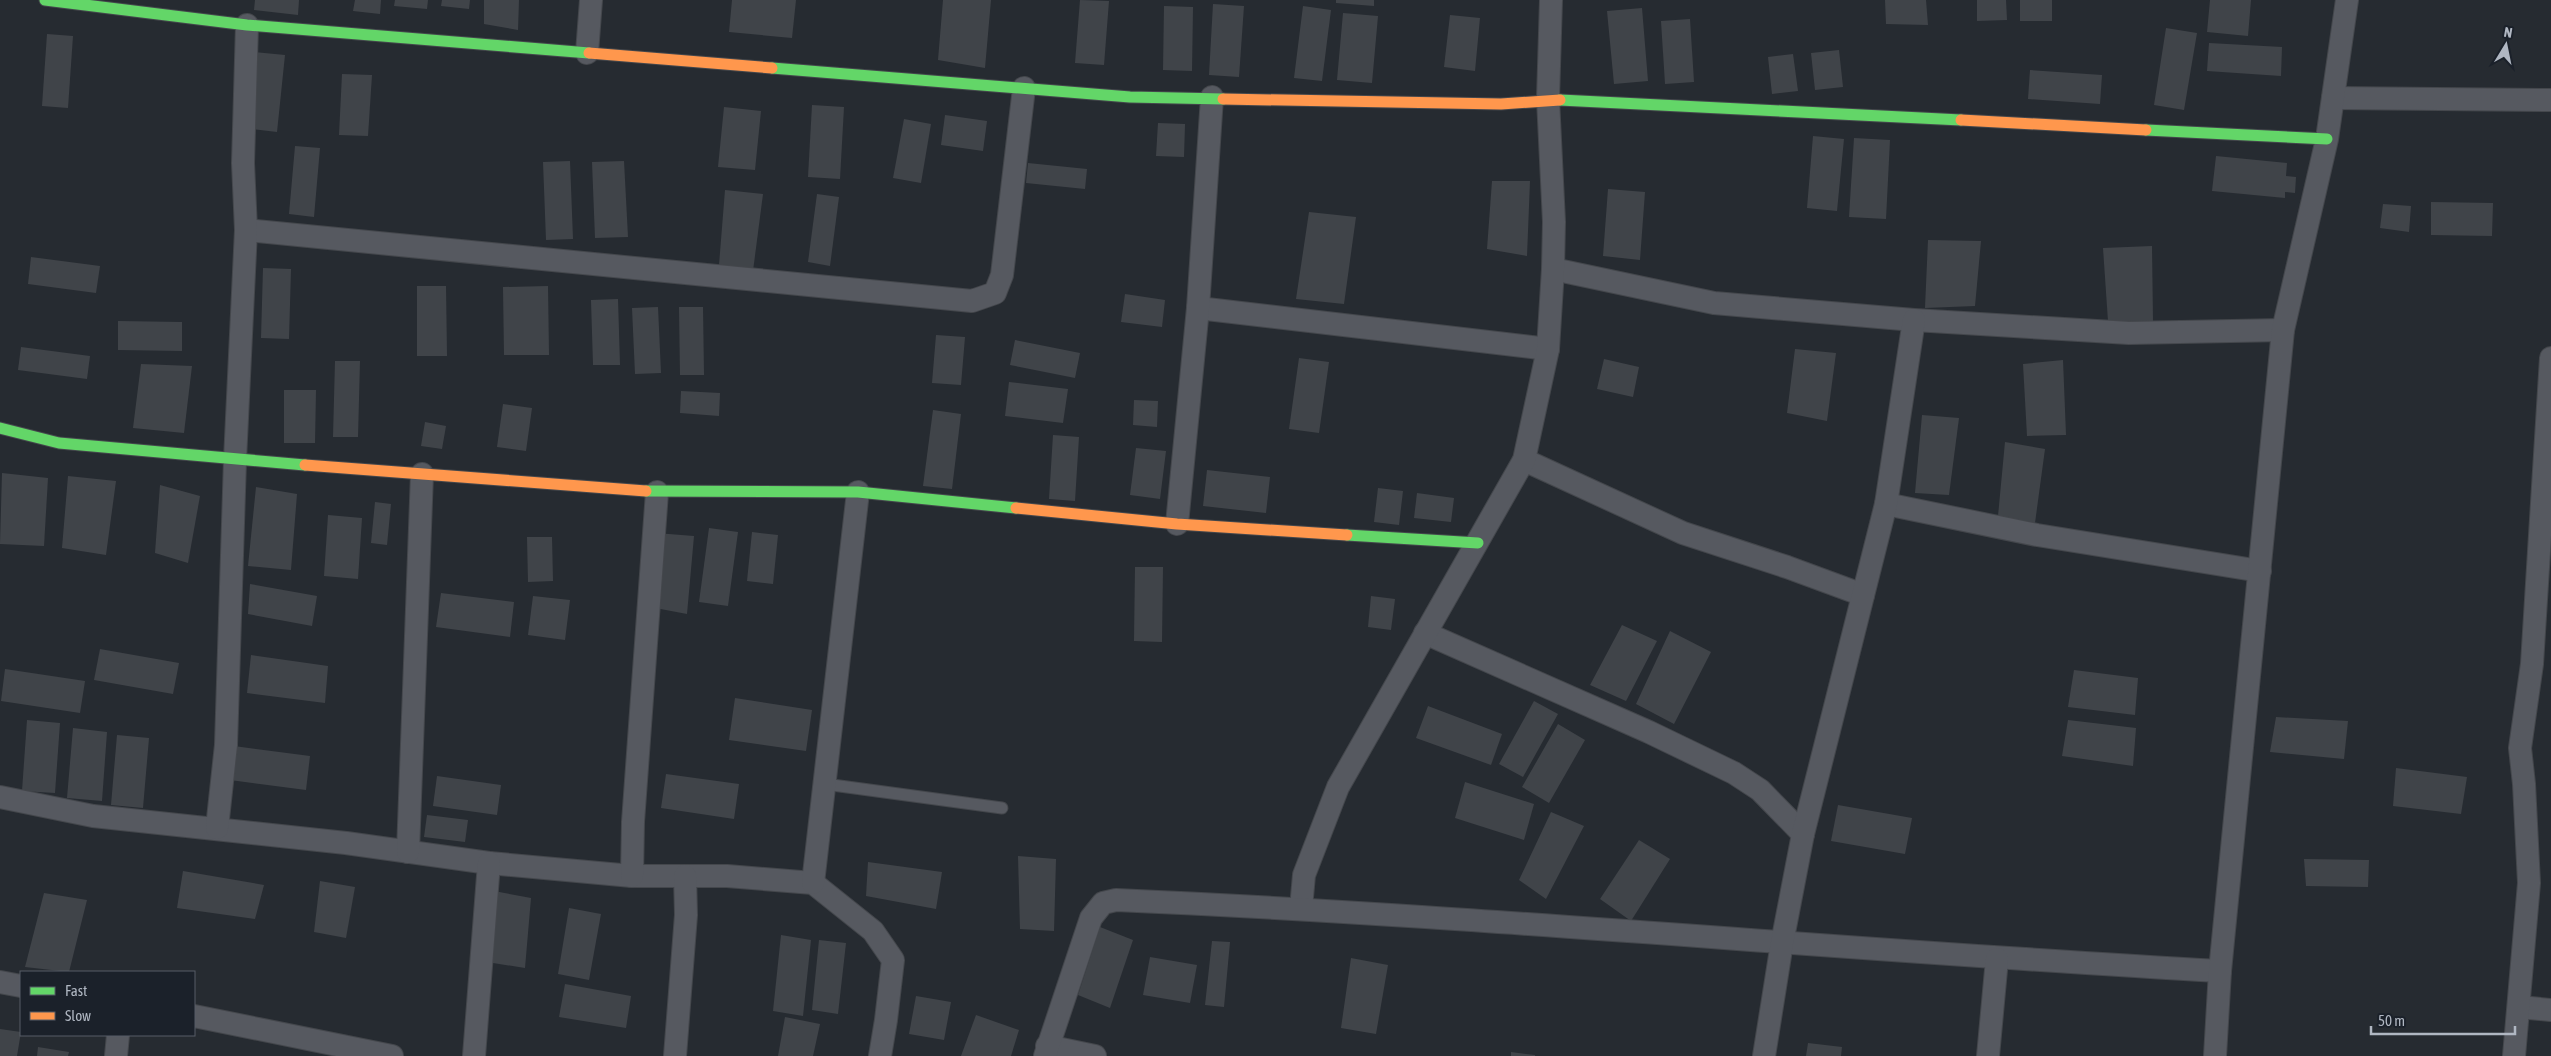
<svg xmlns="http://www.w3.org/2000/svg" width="2551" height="1056" viewBox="0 0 2551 1056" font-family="'Asap Condensed',sans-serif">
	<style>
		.building { fill: #404449 }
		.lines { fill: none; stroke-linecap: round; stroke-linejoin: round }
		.lane-casing { stroke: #44474c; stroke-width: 13 }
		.street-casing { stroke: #44474c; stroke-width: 24 }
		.fast-casing { stroke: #44474c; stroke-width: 13 }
		.slow-casing { stroke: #44474c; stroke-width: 13 }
		.lane { stroke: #565960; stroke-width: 11 }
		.street { stroke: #565960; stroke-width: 22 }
		.fast { stroke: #63d668; stroke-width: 11 }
		.slow { stroke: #ff974d; stroke-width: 11 }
	</style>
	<rect width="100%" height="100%" fill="#262b31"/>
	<!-- building -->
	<g class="building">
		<path d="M255,0h44l-1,15 -44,-5z"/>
		<path d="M355,0h26l-1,14 -27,-3z"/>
		<path d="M395,0h33l-1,9 -33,-3z"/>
		<path d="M442,0h28l-1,9 -28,-3z"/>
		<path d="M484,0h35l-1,30 -34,-6z"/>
		<path d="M732,0h64l-4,38 -63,-6z"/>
		<path d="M943,0h48l-6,68 -47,-8z"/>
		<path d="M1080,0l29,1 -5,64 -29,-2z"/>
		<path d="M1336,0h38v6l-38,-3z"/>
		<path d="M1885,0h41l2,25 -42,-1z"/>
		<path d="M1977,0h29l1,20 -30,1z"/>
		<rect x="2020" y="0" width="32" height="21"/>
		<path d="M2210,0h41l-3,36 -41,-4z"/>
		<path d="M1213,4l31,2 -5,71 -30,-2z"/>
		<path d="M1164,6l29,1 -1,64 -29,-1z"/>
		<path d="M1303,6l28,4 -9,71 -28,-3z"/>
		<path d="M1642,8l6,73 -34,3 -7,-73z"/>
		<path d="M1343,13l35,3 -6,67 -35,-3z"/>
		<path d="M1450,15l30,3 -5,53 -31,-4z"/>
		<path d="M1690,19l4,63 -29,2 -4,-63z"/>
		<path d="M2166,28l31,5 -13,77 -30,-5z"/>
		<path d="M47,34l26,2 -5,72 -26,-2z"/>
		<path d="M2209,43l73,4 -1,29 -74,-5z"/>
		<path d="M1839,50l4,37 -28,3 -4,-37z"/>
		<path d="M253,52l32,3 -8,77 -32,-4z"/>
		<path d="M1793,54l5,37 -26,3 -4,-37z"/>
		<path d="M2030,70l72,5 -2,29 -72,-5z"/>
		<path d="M342,74l30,1 -4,61 -29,-1z"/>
		<path d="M812,105l32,2 -4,72 -32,-2z"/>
		<path d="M724,107l37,4 -6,59 -37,-3z"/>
		<path d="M945,115l42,6 -4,30 -42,-6z"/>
		<path d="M904,119l27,5 -10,59 -28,-5z"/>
		<path d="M1158,123l27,1 -1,33 -28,-1z"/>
		<path d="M1813,136l31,3 -7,72 -30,-3z"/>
		<path d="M1854,138l36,2 -4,79 -37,-2z"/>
		<path d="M295,146l25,2 -6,69 -25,-3z"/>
		<path d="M2216,156l71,7 -1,13 10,1 -1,16 -10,-1v6l-73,-7z"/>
		<path d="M570,161l3,78 -27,1 -3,-78z"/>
		<path d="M624,161l4,76 -33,1 -3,-76z"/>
		<path d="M1028,163l59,6 -2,20 -59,-6z"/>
		<path d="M1492,181h38l-3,75 -40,-7z"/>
		<path d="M1608,189l37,3 -5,68 -37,-4z"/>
		<path d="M725,190l38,4 -10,77 -34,-6z"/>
		<path d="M817,194l22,3 -9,69 -22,-4z"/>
		<path d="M2431,202l62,1 -1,33 -61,-1z"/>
		<path d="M2383,204l28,2 -2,26 -29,-4z"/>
		<path d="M1309,212l47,5 -12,87 -48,-5z"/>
		<path d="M1928,240l53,1 -6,65 -50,2z"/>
		<path d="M2152,246l1,76 -45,-1 -5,-73z"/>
		<path d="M31,257l69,9 -4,27 -68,-9z"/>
		<path d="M263,268l28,1 -2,70 -28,-1z"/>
		<path d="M417,286h29l1,70h-30z"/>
		<path d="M548,286l1,69h-45l-1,-68z"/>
		<path d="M1125,294l40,6 -3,27 -41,-5z"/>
		<path d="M618,299l2,66h-27l-2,-65z"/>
		<path d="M658,307l3,66 -26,1 -3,-66z"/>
		<path d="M679,307h24l1,68h-24z"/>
		<path d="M118,321l64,1v29l-64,-1z"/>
		<path d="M936,335l29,2 -4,48 -29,-2z"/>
		<path d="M1015,340l65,13 -5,25 -65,-13z"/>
		<path d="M21,347l69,9 -3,23 -69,-9z"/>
		<path d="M1795,349l41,4 -9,68 -40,-8z"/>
		<path d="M1299,358l30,4 -10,71 -30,-4z"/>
		<path d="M1604,359l35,8 -6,30 -36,-8z"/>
		<path d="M2063,360l3,75 -39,1 -4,-72z"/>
		<path d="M335,361h25l-2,76h-25z"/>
		<path d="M141,364l51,2 -8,67 -51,-5z"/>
		<path d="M1009,382l59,7 -5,34 -58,-7z"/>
		<path d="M284,390h32l-1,53h-31z"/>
		<path d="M681,391l39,2 -1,23 -39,-3z"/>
		<path d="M1134,400l24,1 -1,26 -24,-2z"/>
		<path d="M503,404l29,4 -6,43 -29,-4z"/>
		<path d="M933,410l28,4 -9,75 -29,-3z"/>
		<path d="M1922,415l37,3 -10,77 -34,-2z"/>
		<path d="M425,422l21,4 -4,23 -21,-3z"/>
		<path d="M1053,435l26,2 -4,64 -26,-2z"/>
		<path d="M2005,442l40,7 -10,74 -37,-7z"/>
		<path d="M1136,448l30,3 -6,48 -30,-4z"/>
		<path d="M1207,470l63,7 -4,36 -63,-7z"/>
		<path d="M2,473l46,5 -4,68 -44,-2z"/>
		<path d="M68,476l48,5 -10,74 -44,-7z"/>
		<path d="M160,485l40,11 -12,67 -33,-10z"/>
		<path d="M256,487l41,7 -6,76 -43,-4z"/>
		<path d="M1378,488l25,3 -4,34 -25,-3z"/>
		<path d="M1417,493l37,5 -3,24 -37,-4z"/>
		<path d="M375,502l16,2 -4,41 -16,-2z"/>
		<path d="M328,515l34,3 -4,61 -34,-3z"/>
		<path d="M709,528l29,4 -10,74 -29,-4z"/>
		<path d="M752,532l26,3 -5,49 -26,-3z"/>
		<path d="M656,533l38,3 -7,78 -37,-7z"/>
		<path d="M527,537h25l1,44 -25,1z"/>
		<path d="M1135,567h28l-1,75 -28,-1z"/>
		<path d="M250,584l67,12 -5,30 -64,-12z"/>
		<path d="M441,593l73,9 -4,35 -74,-10z"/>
		<path d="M533,596l37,4 -5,40 -37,-5z"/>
		<path d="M1371,596l24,3 -4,31 -23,-3z"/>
		<path d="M1622,625l35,16 -31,60 -36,-16z"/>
		<path d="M1670,631l41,21 -37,72 -38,-20z"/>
		<path d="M100,649l79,14 -6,31 -79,-14z"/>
		<path d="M251,655l77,11 -3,37 -78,-10z"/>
		<path d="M5,669l80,12 -5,32 -79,-12z"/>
		<path d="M2074,670l64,8 -3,37 -67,-8z"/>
		<path d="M735,698l77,12 -6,41 -77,-11z"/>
		<path d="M1534,701l24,13 -35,63 -24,-13z"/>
		<path d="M1428,706l74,28 -11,31 -75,-27z"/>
		<path d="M2276,717l72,4 -4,38 -74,-7z"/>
		<path d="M27,720l33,3 -5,70 -33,-2z"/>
		<path d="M2068,720l68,8 -3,38 -71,-10z"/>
		<path d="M1558,724l27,16 -36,63 -27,-16z"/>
		<path d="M73,728l34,4 -5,69 -35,-3z"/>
		<path d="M117,735l32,3 -6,70 -32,-3z"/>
		<path d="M234,746l76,10 -4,34 -76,-10z"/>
		<path d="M2396,768l71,9 -6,37 -68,-8z"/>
		<path d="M666,774l73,10 -5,35 -73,-11z"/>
		<path d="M437,776l64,9 -4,30 -64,-9z"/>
		<path d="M1465,782l69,22 -10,36 -69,-22z"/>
		<path d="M1838,805l74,13 -7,36 -74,-13z"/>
		<path d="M1551,812l33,14 -38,73 -27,-19z"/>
		<path d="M427,815l41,5 -3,22 -41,-5z"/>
		<path d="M1639,840l31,19 -39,62 -31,-22z"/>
		<path d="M1018,856l38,3 -2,72 -34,-2z"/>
		<path d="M2304,859l65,1 -1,27 -62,-1z"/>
		<path d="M868,862l74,10 -6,37 -70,-13z"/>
		<path d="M183,871l81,14 -9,34 -78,-11z"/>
		<path d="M320,881l35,6 -9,51 -32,-6z"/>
		<path d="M494,891l37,7 -6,70 -38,-6z"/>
		<path d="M44,893l43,7 -18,72 -44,-5z"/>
		<path d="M569,908l32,6 -12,66 -31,-6z"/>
		<path d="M1100,927l33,13 -23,68 -32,-13z"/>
		<path d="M781,935l30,5 -8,76 -30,-5z"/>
		<path d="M819,940l27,3 -8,71 -26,-4z"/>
		<path d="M1212,941l18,1 -6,65 -19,-2z"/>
		<path d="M1150,957l47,8 -7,38 -47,-8z"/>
		<path d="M1351,958l37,7 -12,69 -35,-6z"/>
		<path d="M565,984l66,12 -5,32 -67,-11z"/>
		<path d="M916,996l35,6 -7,38 -35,-6z"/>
		<path d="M976,1015l43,15 -8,26h-50z"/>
		<path d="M785,1017l35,7 -7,32h-35z"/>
		<path d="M0,1029l21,3 -4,24h-17z"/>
		<path d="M1808,1043l34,4 -1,9h-35z"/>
		<path d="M38,1047l31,5 -1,4h-31z"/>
		<path d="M1511,1052l24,3v1h-24z"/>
	</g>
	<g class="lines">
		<!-- lane casing -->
		<g class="lane-casing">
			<path id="lane" d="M825,784l177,24"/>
		</g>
		<!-- street casing -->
		<g class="street-casing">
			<g id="street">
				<path d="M587,53l4,-53"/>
				<path d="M2333,98l218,2"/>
				<path d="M246,230l726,71 23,-8 7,-18 22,-187"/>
				<path d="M1553,269l161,34 200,17 215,13 154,-3"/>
				<path d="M1198,308l350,41"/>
				<path d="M1524,460l159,73 104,34 76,28"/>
				<path d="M1886,504l151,31 223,36"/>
				<path d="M1177,524l21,-216 14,-211"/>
				<path d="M1425,633l224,99 85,41 26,17 43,44"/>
				<path d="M0,797l93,19 253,27 143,20 143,13h95l86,7 60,48 20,29 -7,60 -6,36"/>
				<path d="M217,828l9,-83 9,-285 11,-230 -3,-67 4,-138"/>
				<path d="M408,852l14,-378"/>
				<path d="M632,876l1,-54 24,-330"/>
				<path d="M813,883l45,-391"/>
				<path d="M1301,908l3,-33 34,-88 186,-327 24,-111 5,-80 1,-47 -6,-123 3,-99"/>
				<path d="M0,982l21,4"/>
				<path d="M2519,1007l32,3"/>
				<path d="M194,1016l198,40"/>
				<path d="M1047,1046l48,10"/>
				<path d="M116,1056l2,-21"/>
				<path d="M474,1056l15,-193"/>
				<path d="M675,1056l11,-141 -1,-39"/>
				<path d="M1045,1056l46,-138 12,-15 13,-3c369,16 736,51 1104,71"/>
				<path d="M1764,1056l18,-113 21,-109 83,-330 28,-184"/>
				<path d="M1988,1056l9,-97"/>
				<path d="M2215,1056l5,-85 63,-641 44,-191 20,-139"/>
				<path d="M2514,1056l15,-173 -5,-99 -4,-36 12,-84 19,-306"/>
			</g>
		</g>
		<!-- fast casing -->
		<g class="fast-casing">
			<g id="fast">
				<path d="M45,0l202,25 342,28"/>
				<path d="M772,68l358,29 93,2"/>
				<path d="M1560,100l401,20"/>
				<path d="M2146,130l181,9"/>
				<path d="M0,428l59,15 246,22"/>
				<path d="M646,491l212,1 158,16"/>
				<path d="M1347,535l131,8"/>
			</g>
		</g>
		<!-- slow casing -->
		<g class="slow-casing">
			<g id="slow">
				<path d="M589,53l183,15"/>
				<path d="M1223,99l278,5 59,-4"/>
				<path d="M1961,120l185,10"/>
				<path d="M305,465l341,26"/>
				<path d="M1016,508l161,16 170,11"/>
			</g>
		</g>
		<!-- lane -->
		<use href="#lane" class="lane"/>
		<!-- street -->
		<use href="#street" class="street"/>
		<!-- fast -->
		<use href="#fast" class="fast"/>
		<!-- slow -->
		<use href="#slow" class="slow"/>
	</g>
	<!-- legend -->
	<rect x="20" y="971" width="175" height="65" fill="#1b212a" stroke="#575d67"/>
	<rect x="30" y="987" width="25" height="8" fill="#63d668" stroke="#575d67"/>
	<text x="65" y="996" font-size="15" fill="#b0b7c2">Fast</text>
	<rect x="30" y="1012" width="25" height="8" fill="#ff974d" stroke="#575d67"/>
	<text x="65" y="1021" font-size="15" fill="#b0b7c2">Slow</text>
	<!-- north arrow -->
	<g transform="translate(2506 45) rotate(10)" stroke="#1b212a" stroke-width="4" paint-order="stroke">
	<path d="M0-4L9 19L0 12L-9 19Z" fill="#b0b7c2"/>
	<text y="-8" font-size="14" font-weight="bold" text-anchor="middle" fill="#b0b7c2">N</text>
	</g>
	<!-- scale -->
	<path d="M2371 1026v8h144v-8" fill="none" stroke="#b0b7c2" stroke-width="2.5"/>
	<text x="2378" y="1026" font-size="15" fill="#b0b7c2" stroke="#1b212a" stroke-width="4" paint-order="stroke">50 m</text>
</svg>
